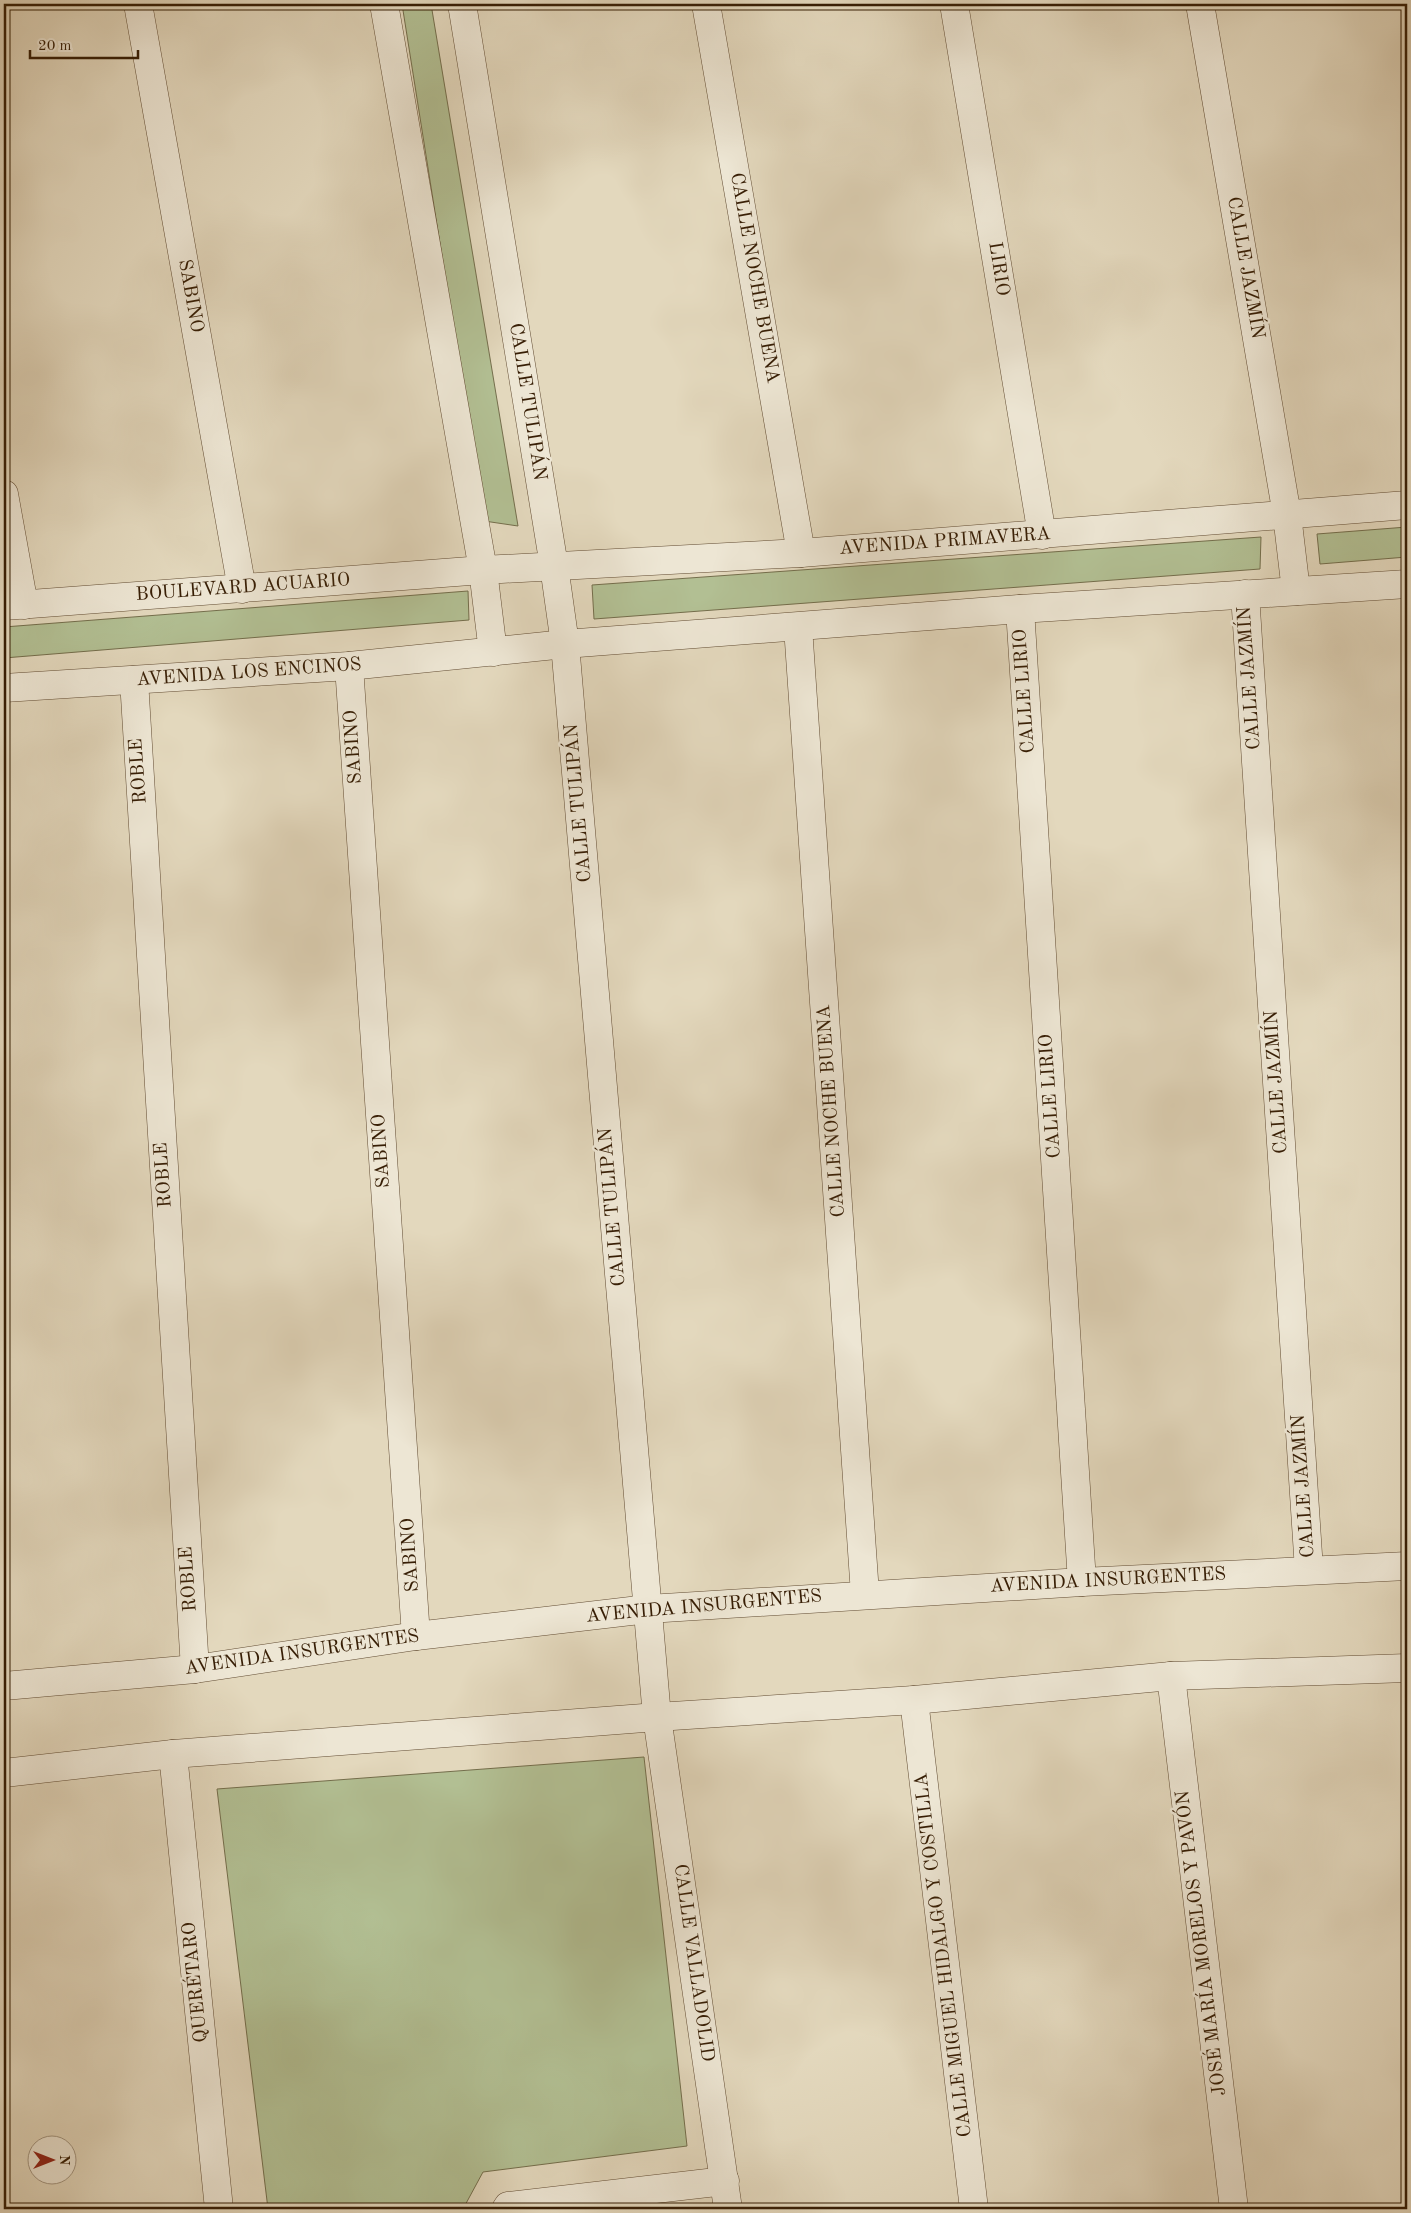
<svg xmlns="http://www.w3.org/2000/svg" width="1411" height="2213" viewBox="0 0 1411 2213" font-family="'Old Standard TT',serif">
	<style>
		.green { fill: #b2bf93; stroke: #746e4c }
		.lines { fill: none; stroke-linecap: round; stroke-linejoin: round }
		.minor-casing { stroke: #624c33; stroke-width: 29 }
		.minor { stroke: #ede6d4; stroke-width: 28 }
		.labels { text-anchor: middle; dominant-baseline: central; stroke-width: 5; stroke-linejoin: round; paint-order: stroke }
		.street-label { font-size: 19px; fill: #371e05; stroke: #ede6d4 }
	</style>
	<rect width="100%" height="100%" fill="#e3d8bd"/>
	<filter id="stains"><feTurbulence type="fractalNoise" baseFrequency=".004" numOctaves="4"/><feColorMatrix values="0 0 0 0 .2 0 0 0 0 .09 0 0 0 0 .02 0 0 0 .5 -.17"/></filter>
	<radialGradient id="worn" r=".72"><stop offset=".6" stop-color="#630" stop-opacity="0"/><stop offset="1" stop-color="#630" stop-opacity=".3"/></radialGradient>
	<!-- green -->
	<g class="green">
		<path d="M402,4h29l87,522 -34,-5z"/>
		<path d="M1407,527v30l-87,7 -3,-30z"/>
		<path d="M1261,537l-1,32 -666,50 -2,-34z"/>
		<path d="M468,591l1,29 -465,38v-31z"/>
		<path d="M644,1757l43,389 -204,26 -20,37h-195l-51,-420z"/>
	</g>
	<g class="lines">
		<!-- minor casing -->
		<g class="minor-casing">
			<g id="minor">
				<path d="M138,4l104,585"/>
				<path d="M384,4l99,566 10,82"/>
				<path d="M462,4l92,562 11,78 92,1073 71,492"/>
				<path d="M706,4l95,549"/>
				<path d="M954,4l88,531"/>
				<path d="M1200,4l87,511 9,76"/>
				<path d="M4,494l20,111"/>
				<path d="M1245,594l64,976"/>
				<path d="M4,606l479,-36 318,-17 606,-48"/>
				<path d="M1020,609l62,973"/>
				<path d="M798,627l67,967"/>
				<path d="M349,666l67,970"/>
				<path d="M134,680l61,989"/>
				<path d="M4,688l345,-22 216,-22 455,-35 387,-25"/>
				<path d="M1171,1676l63,533"/>
				<path d="M4,1686l191,-17 221,-33 232,-27 434,-27 325,-16"/>
				<path d="M914,1700l60,509"/>
				<path d="M173,1754l46,455"/>
				<path d="M4,1773l169,-19 484,-37 257,-17 257,-24 236,-8"/>
				<path d="M506,2209l2,-3 217,-25"/>
			</g>
		</g>
		<!-- minor -->
		<use href="#minor" class="minor"/>
	</g>
	<g class="labels">
		<!-- street labels -->
		<g class="street-label">
			<text transform="translate(1245 268) rotate(80)">CALLE JAZMÍN</text>
			<text transform="translate(998 269) rotate(81)">LIRIO</text>
			<text transform="translate(754 278) rotate(80)">CALLE NOCHE BUENA</text>
			<text transform="translate(190 296) rotate(80)">SABINO</text>
			<text transform="translate(527 402) rotate(81)">CALLE TULIPÁN</text>
			<text transform="translate(945 542) rotate(-4)">AVENIDA PRIMAVERA</text>
			<text transform="translate(243 588) rotate(-4)">BOULEVARD ACUARIO</text>
			<text transform="translate(249 673) rotate(-4)">AVENIDA LOS ENCINOS</text>
			<text transform="translate(1250 678) rotate(-94)">CALLE JAZMÍN</text>
			<text transform="translate(1025 691) rotate(-94)">CALLE LIRIO</text>
			<text transform="translate(354 747) rotate(-94)">SABINO</text>
			<text transform="translate(139 771) rotate(-94)">ROBLE</text>
			<text transform="translate(579 803) rotate(-95)">CALLE TULIPÁN</text>
			<text transform="translate(1277 1082) rotate(-94)">CALLE JAZMÍN</text>
			<text transform="translate(1051 1096) rotate(-94)">CALLE LIRIO</text>
			<text transform="translate(832 1111) rotate(-94)">CALLE NOCHE BUENA</text>
			<text transform="translate(382 1151) rotate(-94)">SABINO</text>
			<text transform="translate(164 1175) rotate(-94)">ROBLE</text>
			<text transform="translate(613 1207) rotate(-95)">CALLE TULIPÁN</text>
			<text transform="translate(1304 1486) rotate(-94)">CALLE JAZMÍN</text>
			<text transform="translate(411 1555) rotate(-94)">SABINO</text>
			<text transform="translate(189 1579) rotate(-94)">ROBLE</text>
			<text transform="translate(1108 1581) rotate(-3)">AVENIDA INSURGENTES</text>
			<text transform="translate(704 1607) rotate(-5)">AVENIDA INSURGENTES</text>
			<text transform="translate(302 1653) rotate(-8)">AVENIDA INSURGENTES</text>
			<text transform="translate(1202 1943) rotate(-97)">JOSÉ MARÍA MORELOS Y PAVÓN</text>
			<text transform="translate(944 1955) rotate(-97)">CALLE MIGUEL HIDALGO Y COSTILLA</text>
			<text transform="translate(693 1963) rotate(82)">CALLE VALLADOLID</text>
			<text transform="translate(196 1982) rotate(-96)">QUERÉTARO</text>
		</g>
	</g>
	<!-- margin -->
	<rect width="1411" height="2213" fill="none" stroke="#e3d8bd" stroke-width="20"/>
	<rect x="5" y="5" width="1401" height="2203" fill="none" stroke="#371e05" stroke-width="2.5"/>
	<rect x="10" y="10" width="1391" height="2193" fill="none" stroke="#371e05"/>
	<!-- north arrow -->
	<g transform="translate(52 2160) rotate(90)"><circle r="24" fill="#ede6d4" stroke="#a49681"/>
	<path d="M0-4L9 19L0 12L-9 19Z" fill="#8f2418"/>
	<text y="-8" font-size="14" font-weight="bold" text-anchor="middle" fill="#371e05">N</text>
	</g>
	<!-- scale -->
	<path d="M30 50v8h108v-8" fill="none" stroke="#371e05" stroke-width="2.5"/>
	<text x="38" y="50" font-size="15" fill="#371e05" stroke="#ede6d4" stroke-width="4" paint-order="stroke">20 m</text>
	<rect width="100%" height="100%" filter="url(#stains)"/>
	<rect width="100%" height="100%" fill="url(#worn)"/>
</svg>
